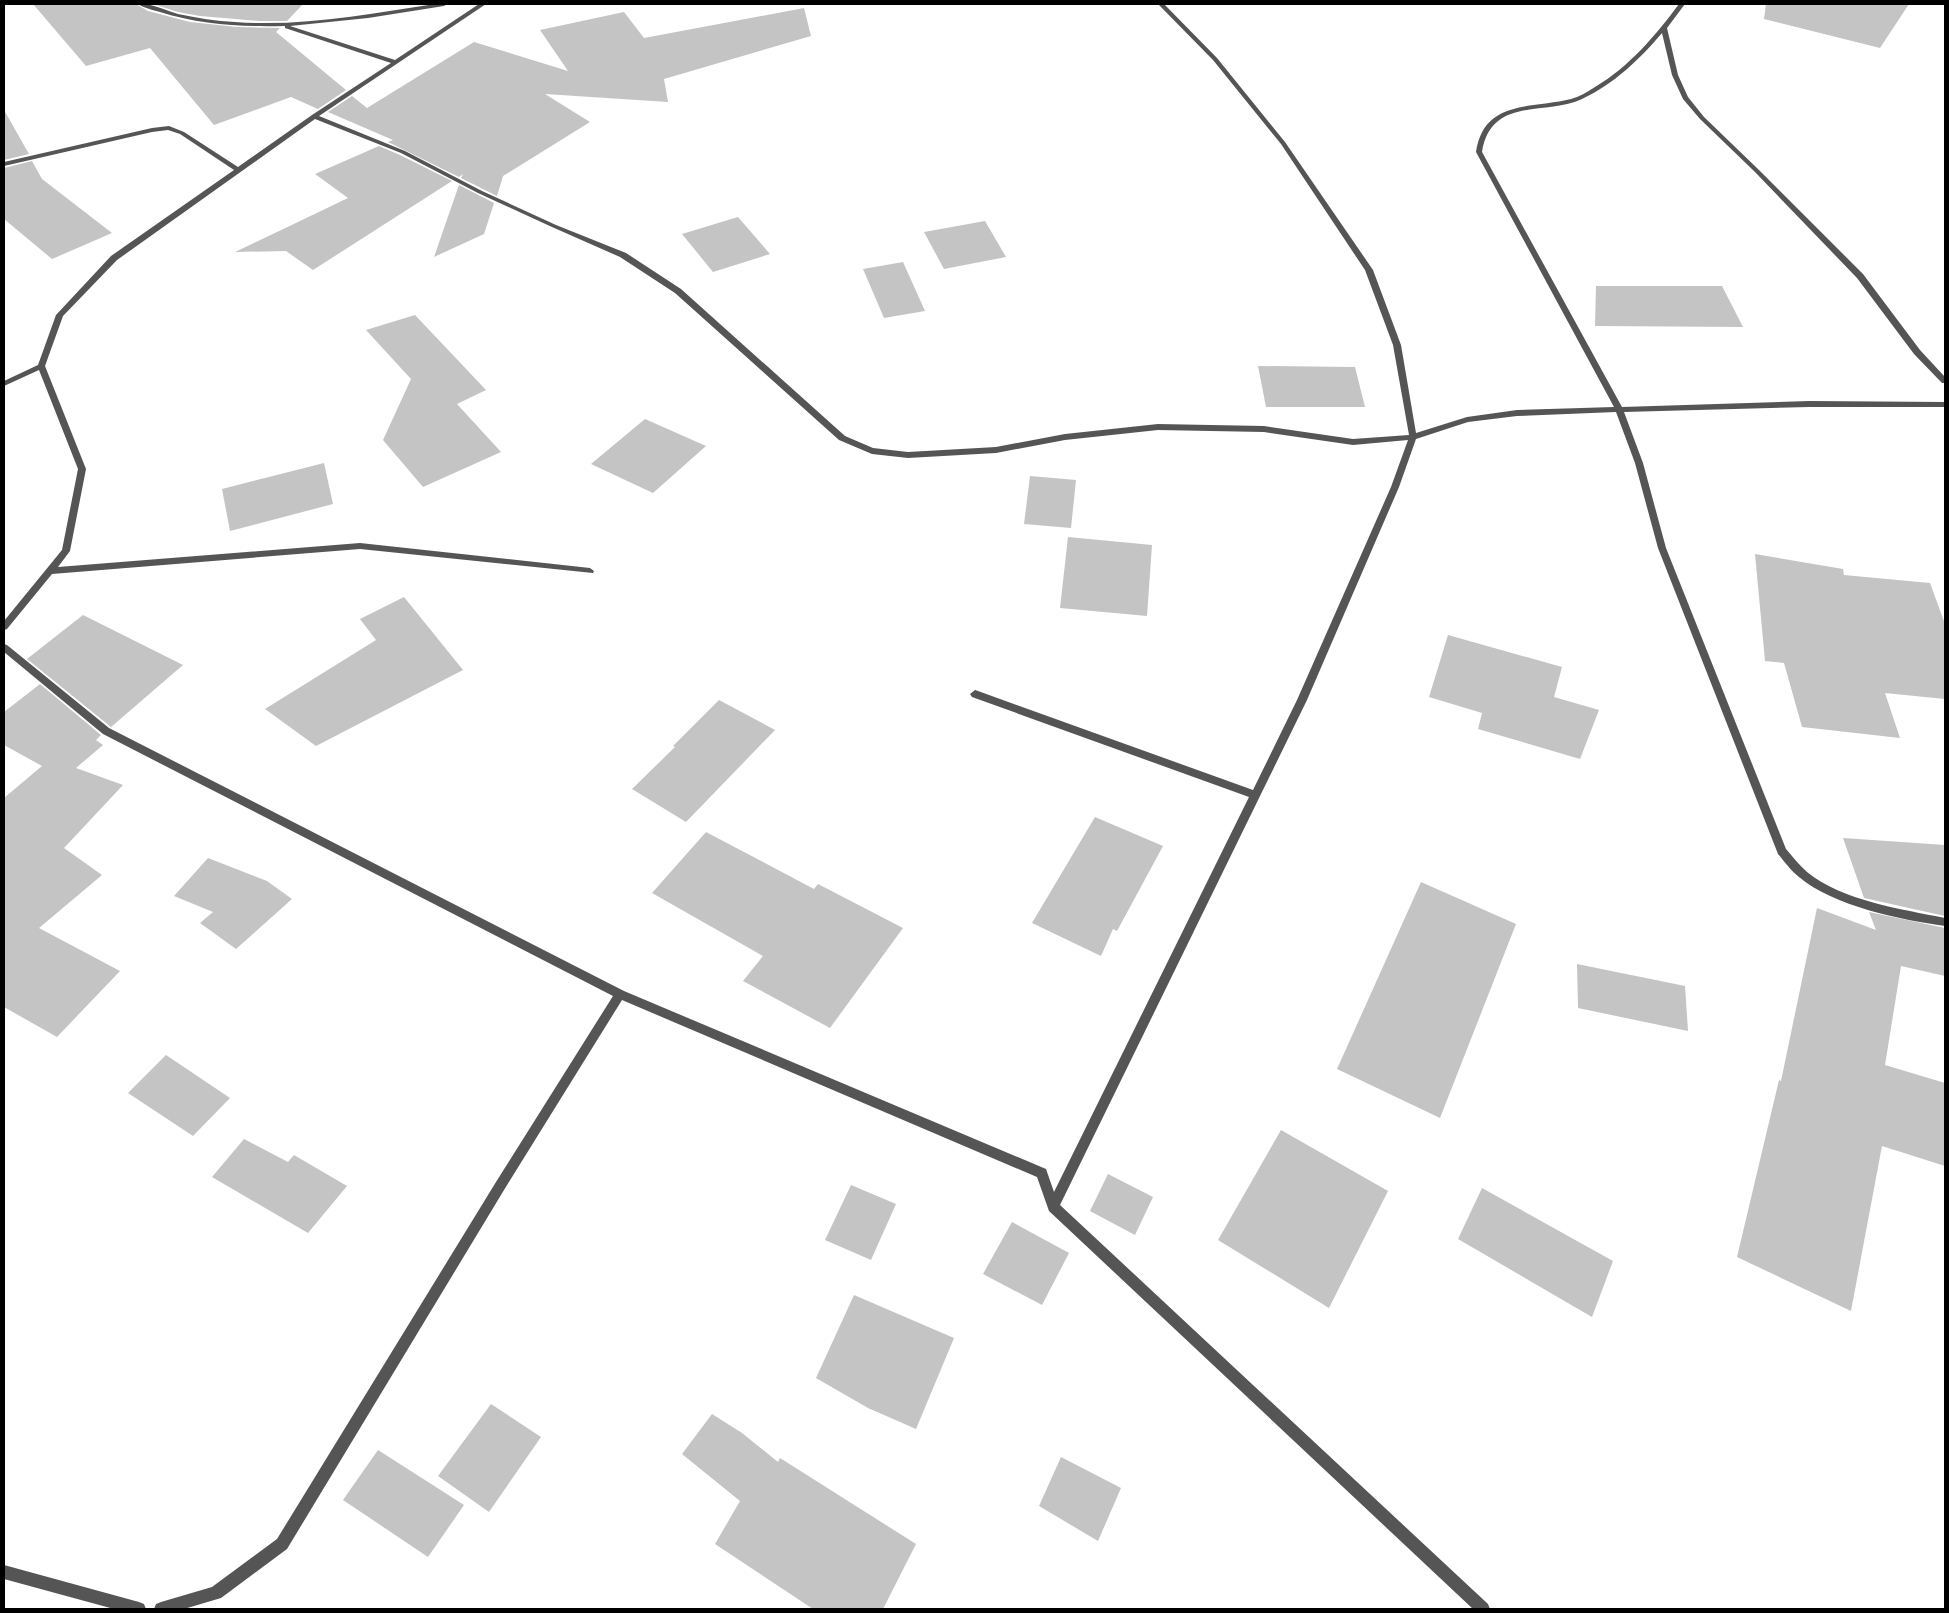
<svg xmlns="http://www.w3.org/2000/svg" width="1949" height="1613" viewBox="0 0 1949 1613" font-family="Overpass,sans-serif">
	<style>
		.building { fill: #c4c4c4 }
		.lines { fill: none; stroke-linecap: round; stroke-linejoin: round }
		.minor { fill: #555; fill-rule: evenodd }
	</style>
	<rect width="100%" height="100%" fill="#fff"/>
	<!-- building -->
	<g class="building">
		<path d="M33,4h103l12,7 42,11 47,5 43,1 -4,4 70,58 -28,19 -27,-12 -77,28 -64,-77 -64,18z"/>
		<path d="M153,4h150l-16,17h-27l-60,-5 -22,-4z"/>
		<path d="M1766,4h143l-29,44 -116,-29z"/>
		<path d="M804,8l7,28 -147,43 4,23 -123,-8 45,28 -87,54 -6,20 -36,-18 2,-4 -4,3 -71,-35 5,-2 -65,-28 24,-16 15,12 107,-66 94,29 -28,-41 84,-18 20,26z"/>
		<path d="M4,110l25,44 -25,6z"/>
		<path d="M379,146l21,9 52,26 -139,89 -27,-19 -51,1 113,-54 -33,-24z"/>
		<path d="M32,161l10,18 70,54 -60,26 -48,-40v-51z"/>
		<path d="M459,185l35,18 -10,31 -50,23z"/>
		<path d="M738,217l32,37 -57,18 -31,-38z"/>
		<path d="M985,221l21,36 -62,12 -20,-37z"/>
		<path d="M903,262l22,49 -41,7 -21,-49z"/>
		<path d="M1596,286h126l21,41 -148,-1z"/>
		<path d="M415,315l71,75 -29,14 44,48 -78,35 -40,-47 28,-61 -45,-49z"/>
		<path d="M1258,366l97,1 10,40h-99z"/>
		<path d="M645,419l61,27 -53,47 -62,-29z"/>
		<path d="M324,463l9,41 -103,27 -8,-42z"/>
		<path d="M1030,476l46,4 -5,48 -47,-4z"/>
		<path d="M1068,537l84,8 -5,71 -87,-8z"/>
		<path d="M1755,554l88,15 1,6 86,8 15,41v75l-60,-6 15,45 -98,-11 -18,-64 -19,-2z"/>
		<path d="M404,597l59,73 -147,76 -51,-37 111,-69 -16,-21z"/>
		<path d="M83,615l100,50 -72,62 -84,-68z"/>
		<path d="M1448,635l114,32 -8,30 45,13 -19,49 -102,-30 4,-16 -53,-16z"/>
		<path d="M40,684l61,51 -5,5 7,5 -27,23 47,17 -59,63 38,27 -63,53 81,43 -63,66 -53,-30v-209l38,-32 -38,-21v-33z"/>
		<path d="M719,700l56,30 -89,92 -54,-33 43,-42 -2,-1z"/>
		<path d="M1095,817l68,29 -46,85 -4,-2 -12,27 -69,-33z"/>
		<path d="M706,832l108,57 4,-5 85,44 -73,100 -87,-47 20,-25 -111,-63z"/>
		<path d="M1843,838l102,7v71l-81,-18z"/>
		<path d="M208,858l59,23 25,18 -56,50 -36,-26 13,-11 -39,-16z"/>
		<path d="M1421,882l95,42 -76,194 -103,-49z"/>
		<path d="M1817,908l59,22 -7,-18 76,16v48l-44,-10 -16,99 60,18v83l-63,-20 -31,165 -114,-54 42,-177 2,1z"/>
		<path d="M1577,964l108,22 3,45 -110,-23z"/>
		<path d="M166,1055l64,43 -37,38 -65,-43z"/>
		<path d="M1281,1130l107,61 -59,117 -111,-68z"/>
		<path d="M244,1139l44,23 6,-7 53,31 -39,47 -96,-56z"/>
		<path d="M1108,1174l45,23 -18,38 -45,-24z"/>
		<path d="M851,1185l45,19 -25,56 -46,-20z"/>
		<path d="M1482,1188l131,73 -21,56 -134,-78z"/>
		<path d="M1012,1222l57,31 -27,52 -59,-31z"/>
		<path d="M854,1295l100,43 -38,91 -48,-21 -52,-30z"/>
		<path d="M491,1404l50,33 -52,75 -51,-36z"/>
		<path d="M712,1414l30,19 36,29 2,-4 136,86 -33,65h-70l-98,-65 25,-43 -58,-47z"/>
		<path d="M378,1450l86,55 -36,52 -85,-57z"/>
		<path d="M1061,1457l60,31 -23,53 -59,-35z"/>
	</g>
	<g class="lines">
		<!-- minor -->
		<g class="minor">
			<path d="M138,4c14,-1 27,6 40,10 19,4 38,7 57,8 67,5 134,-8 200,-18h12l-3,2 -76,12 -78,8 105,34 84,-56h7l-167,112 86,35 77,40 74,34 70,28 55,36 164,147 28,12 35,4 88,-5 69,-13 93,-10 106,2 89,13 56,-4 -16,-90 -28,-75 -84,-126 -68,-84 -55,-56h6l53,54 68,84 88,128 28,75 15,88 51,-16 50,-7 97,-3 -138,-255c8,-53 56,-43 95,-53 8,-2 16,-7 24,-12 34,-20 61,-52 84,-83h6l-18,24 11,47 10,22 16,20 55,53 104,104 57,76 25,27v6h-3l-28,-29 -57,-76 -102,-106 -55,-53 -17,-20 -11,-24 -10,-42c-22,26 -48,51 -80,66 -36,17 -91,-3 -100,53l140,255 187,-6 136,1v5h-136l-185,5 19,51 23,85 120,301c7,8 13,16 21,23 36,29 94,37 138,46v8c-43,-6 -112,-20 -146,-49 -8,-6 -14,-15 -21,-23l-120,-306 -23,-85 -19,-51 -99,4 -49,6 -52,17 -17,48 -92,213 -247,505 428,399 2,5h-17l-424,-398 -12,-34 -415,-177 -118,190 -217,359 -66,49 -37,11h-30l2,-5 5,-2 51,-15 65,-48 219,-357 117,-186 -510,-262 -99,-82v-8l3,1 102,83 515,263 422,178 8,23 195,-395 -277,-100 -2,-3 5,-4 3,1 275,99 44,-90 94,-213 17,-47 -55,5 -89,-13 -106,-2 -93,10 -69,13 -88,5 -36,-4 -33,-14 -164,-147 -55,-36 -68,-30 -74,-34 -77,-40 -86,-34 -198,141 -54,56 -18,50 41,103 -16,82 -12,16 302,-24 230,25 4,3 -1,2 -233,-24 -308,25 -45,55 -3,1v-9l58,-71 16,-81 -39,-99 -35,16v-5l34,-16 18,-50 55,-59 123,-86 -54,-36 -12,-4 -16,2 -148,34v-4l148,-34 17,-2 15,6 54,35 74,-52 79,-52 -106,-35v-2c-43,1 -84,-1 -125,-14 -7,-2 -16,-4 -22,-8z"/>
			<path d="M4,1565l135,37 5,2 2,5h-32l-110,-30z"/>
		</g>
	</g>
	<!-- border -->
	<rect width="1949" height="1613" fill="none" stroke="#000000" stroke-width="10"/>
</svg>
